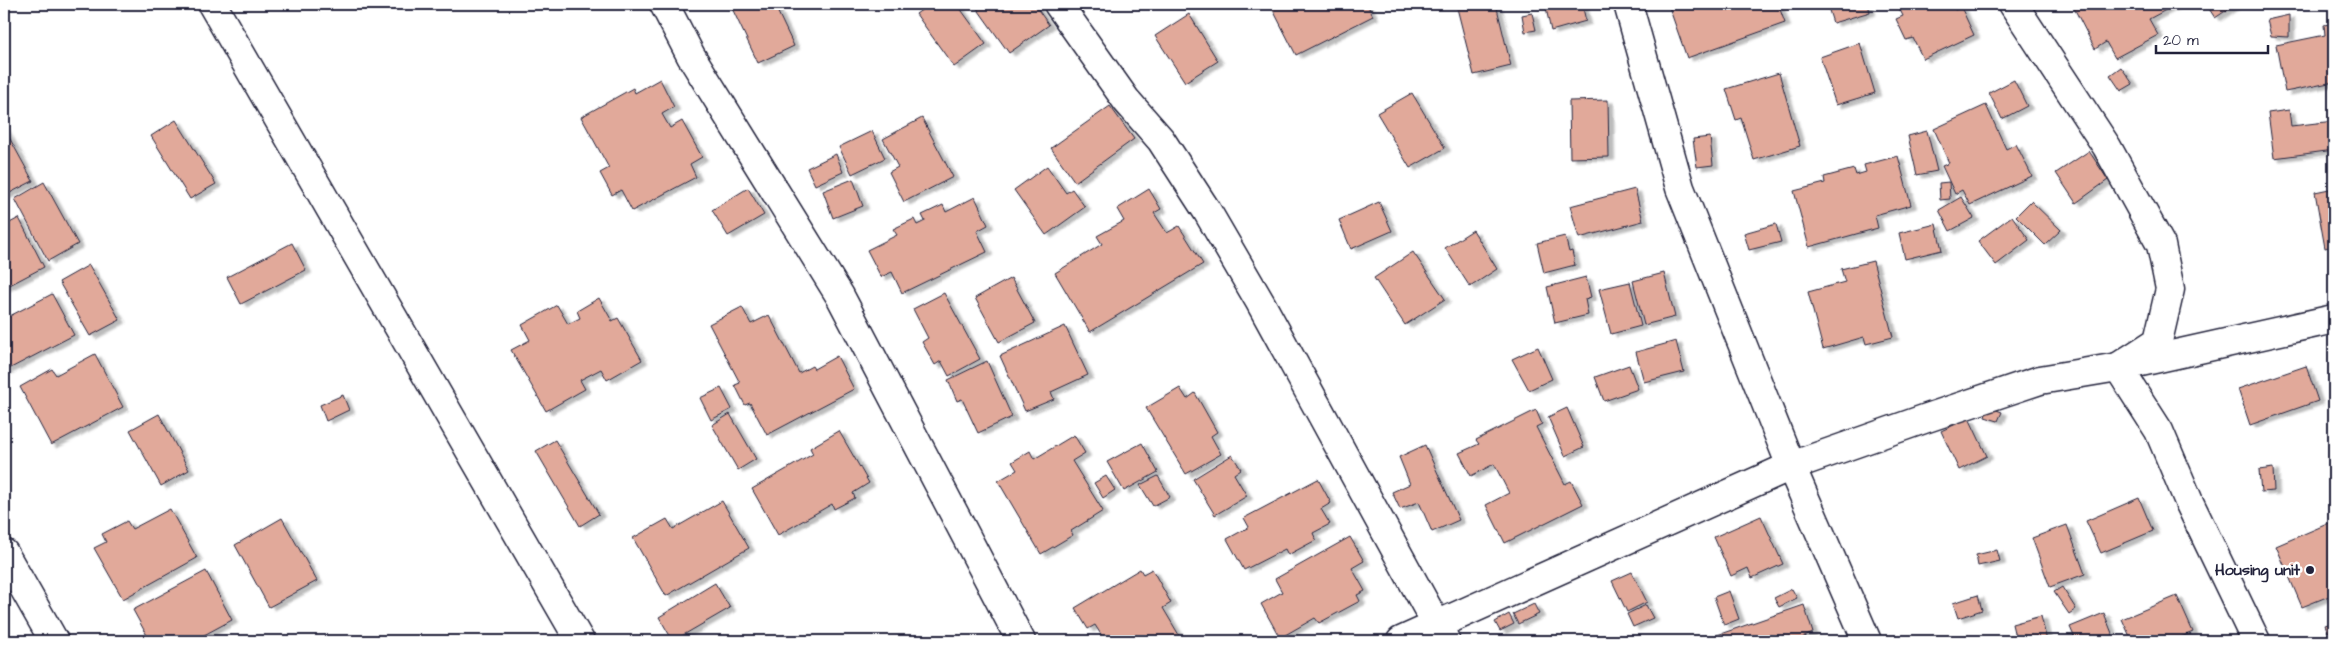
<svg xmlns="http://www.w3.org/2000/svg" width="2338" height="645" viewBox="0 0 2338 645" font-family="'Architects Daughter',sans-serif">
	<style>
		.building { fill: #e1a99a; stroke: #22223b; filter: url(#shadow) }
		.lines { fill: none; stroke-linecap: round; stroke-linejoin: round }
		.street-casing { stroke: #22223b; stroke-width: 31 }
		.secondary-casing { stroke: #22223b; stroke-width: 31 }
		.street { stroke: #fff; stroke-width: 28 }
		.secondary { stroke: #fff; stroke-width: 28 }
		.poi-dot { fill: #22223b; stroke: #fff; stroke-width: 2 }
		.labels { text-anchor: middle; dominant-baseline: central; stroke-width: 5; stroke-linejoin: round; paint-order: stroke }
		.poi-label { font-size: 16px; font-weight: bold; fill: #22223b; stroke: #fff; text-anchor: end }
	</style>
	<defs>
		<filter id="shadow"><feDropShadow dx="5.5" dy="3" stdDeviation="1" flood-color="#0004"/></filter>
	</defs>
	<rect width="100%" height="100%" fill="#fff"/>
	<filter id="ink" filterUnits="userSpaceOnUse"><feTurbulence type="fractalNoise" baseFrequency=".02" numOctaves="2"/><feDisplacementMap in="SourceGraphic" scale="10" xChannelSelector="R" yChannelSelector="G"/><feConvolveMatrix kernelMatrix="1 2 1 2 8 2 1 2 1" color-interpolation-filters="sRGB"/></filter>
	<g filter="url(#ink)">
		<!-- building -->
		<g class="building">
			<path d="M730,4h44l20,42 -36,17z"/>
			<path d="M930,4h27l29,40 -32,23 -38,-53z"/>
			<path d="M974,4h60l15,21 -40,28z"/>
			<path d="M1270,4h97l6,12 -77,39z"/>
			<path d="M1456,4h40l15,62 -37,9z"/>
			<path d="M1545,4h37l4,17 -35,10z"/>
			<path d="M1668,4h110l7,19 -98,35z"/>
			<path d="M1827,4h41l2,8 -37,11z"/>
			<path d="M1897,4h55l3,6 6,-3 13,28 -51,24 -10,-21 -7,2 -10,-21 7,-3z"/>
			<path d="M2082,4h95l-28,15 9,16 -43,23 -9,-16 -11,7 -21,-41z"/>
			<path d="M2206,4h30l-21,14z"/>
			<path d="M1532,13l4,17 -11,2 -3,-17z"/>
			<path d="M1189,14l29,47 -33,21 -30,-46z"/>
			<path d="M2289,15v22l-18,-1 -4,-16z"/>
			<path d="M2334,23v59l-49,10 -9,-47 49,-10 -1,-10z"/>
			<path d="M1860,43l15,50 -39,12 -16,-48z"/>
			<path d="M2121,67l12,17 -12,7 -11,-16z"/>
			<path d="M1779,73l21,73 -46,14 -13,-42 -5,2 -10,-31z"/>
			<path d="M660,79l14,28 -12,7 8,14 12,-7 20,36 -12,7 6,13 -64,34 -11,-21 -9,5 -12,-22 9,-5 -28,-51 52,-29 2,5z"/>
			<path d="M2014,80l13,26 -25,13 -13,-26z"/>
			<path d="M1412,93l33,55 -35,20 -33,-55z"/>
			<path d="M1608,100l1,57 -39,1 -1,-57z"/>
			<path d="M1986,105l20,44 10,-5 16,32 -62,29 -8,-15 -7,4 -13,-28 7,-3 -15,-34z"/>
			<path d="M1110,106l24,33 -59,43 -24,-34z"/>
			<path d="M2289,110l2,16 43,-5v29l-60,8 -6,-45z"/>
			<path d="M922,118l31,59 -49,25 -15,-30 9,-5 -15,-28z"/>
			<path d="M176,120l40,64 -26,15 -39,-63z"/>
			<path d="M4,128l29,53 -29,15z"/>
			<path d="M872,131l13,27 -33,16 -13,-27z"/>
			<path d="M1927,131l10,40 -20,4 -9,-39z"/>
			<path d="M1710,137l3,28 -16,2 -4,-28z"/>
			<path d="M2089,151l19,29 -32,23 -20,-30z"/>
			<path d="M836,154l7,18 -28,13 -8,-17z"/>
			<path d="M1898,156l13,49 -36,10 3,13 -69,19 -15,-56 31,-8 -1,-6 30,-8 2,6 10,-3 -2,-7z"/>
			<path d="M1047,166l19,27 6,-4 13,18 -39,28 -32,-45z"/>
			<path d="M853,179l10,27 -30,12 -10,-27z"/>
			<path d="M44,182l34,62 -30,17 -33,-62z"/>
			<path d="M1949,182l1,17 -10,1 -1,-17z"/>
			<path d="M748,188l16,27 -36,21 -16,-26z"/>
			<path d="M2334,188v58l-9,2 -10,-56z"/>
			<path d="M1149,189l12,20 -7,4 13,20 12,-7 24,38 -113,68 -35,-59 47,-29 -5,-8 27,-15 -7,-12z"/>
			<path d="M1635,189l8,32 -64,17 -9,-32z"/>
			<path d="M975,197l13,28 -11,6 10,21 -85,41 -10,-21 -11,5 -14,-27 30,-15 -4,-6 21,-10 3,6 8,-4 -3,-6 21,-10 3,7z"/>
			<path d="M1961,197l13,21 -24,13 -11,-21z"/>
			<path d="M2031,201l30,29 -16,15 -29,-29z"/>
			<path d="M1379,202l13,29 -41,18 -12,-29z"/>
			<path d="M2012,216l17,24 -33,25 -18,-24z"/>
			<path d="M19,218l25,49 -40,21v-62z"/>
			<path d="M1776,224l5,18 -32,8 -5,-17z"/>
			<path d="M1936,224l6,26 -37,9 -6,-26z"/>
			<path d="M1473,230l24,39 -27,18 -25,-39z"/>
			<path d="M1565,236l4,16 3,-1 3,14 -31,8 -7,-30z"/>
			<path d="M292,243l14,27 -65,34 -14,-27z"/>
			<path d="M1413,252l32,47 -40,26 -31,-47z"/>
			<path d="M1873,261l20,76 -27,7 -2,-7 -41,12 -15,-57 37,-10 -4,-13z"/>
			<path d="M89,265l31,55 -30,16 -31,-54z"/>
			<path d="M1664,273l11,44 -31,8 -11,-44z"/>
			<path d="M1586,277l5,20 -6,2 3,16 -33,8 -8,-36z"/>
			<path d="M1011,278l24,45 -36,19 -24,-44z"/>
			<path d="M1630,282l11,44 -30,8 -12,-45z"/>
			<path d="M944,293l36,66 -31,17 -8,-15 -6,4 -13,-23 6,-4 -15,-29z"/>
			<path d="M52,294l22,41 -69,36 -1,-52z"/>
			<path d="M599,298l13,23 6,-3 24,42 -35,20 -6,-11 -21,11 5,9 -39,22 -35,-61 19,-10 -8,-15 35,-20 11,19 12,-6 -3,-7z"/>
			<path d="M742,307l9,17 18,-9 30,58 13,-7 2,3 23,-13 17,33 -87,46 -17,-32 -5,2 -10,-20 5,-2 -31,-59z"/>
			<path d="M1065,326l23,49 -37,17 3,7 -29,12 -25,-55z"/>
			<path d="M1676,341l8,31 -40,10 -8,-30z"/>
			<path d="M1538,347l14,32 -23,11 -17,-31z"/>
			<path d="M95,354l28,53 -72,38 -31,-58 32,-18 4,6z"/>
			<path d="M987,361l25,56 -34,16 -16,-34 -5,2 -9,-21z"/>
			<path d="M1629,365l9,24 -34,12 -9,-24z"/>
			<path d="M2306,366l12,35 -68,24 -12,-36z"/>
			<path d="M721,388l11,21 -21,11 -11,-22z"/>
			<path d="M1180,388l7,11 8,-6 22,39 -6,4 10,18 -35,20 -40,-66z"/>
			<path d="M343,395l6,15 -23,11 -6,-16z"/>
			<path d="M1988,407l14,5 -4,9 -13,-4z"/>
			<path d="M1567,408l17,39 -19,9 -17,-39z"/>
			<path d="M1536,410l6,14 -6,3 29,57 6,-3 12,23 -78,39 -19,-38 23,-12 -15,-29 -23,12 -12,-23 20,-9 -3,-4z"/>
			<path d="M159,414l30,56 -28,16 -31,-56z"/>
			<path d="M730,414l26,45 -18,11 -26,-45z"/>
			<path d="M1969,418l18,38 -28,14 -18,-39z"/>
			<path d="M839,431l30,52 -16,10 2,5 -21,11 -2,-5 -54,31 -26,-46 61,-35 -3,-6z"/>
			<path d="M1074,435l11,18 -13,8 31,50 -32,20 2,4 -32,19 -43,-73 19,-11 -5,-8 18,-11 4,8z"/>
			<path d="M555,440l44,74 -19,12 -44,-75z"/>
			<path d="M1142,443l16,29 -34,19 -17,-29z"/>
			<path d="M1425,445l34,75 -27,12 -13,-30 -19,7 -8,-17 18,-8 -11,-27z"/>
			<path d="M1232,455l9,14 -7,5 13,22 -32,19 -22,-36z"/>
			<path d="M2273,468l1,23 -13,1 -2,-22z"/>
			<path d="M1106,476l9,14 -12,8 -9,-15z"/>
			<path d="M1158,476l12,21 -17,9 -13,-21z"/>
			<path d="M1318,479l13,24 -10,6 9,15 -17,9 3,7 -28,15 -3,-6 -41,21 -17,-31 22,-12 -5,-9z"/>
			<path d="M2139,498l14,33 -52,22 -15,-32z"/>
			<path d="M722,501l27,47 -83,48 -33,-58 34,-19 6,10z"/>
			<path d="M170,509l27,49 -74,41 -29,-51 12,-6 -4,-8 25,-13 5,8z"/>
			<path d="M1761,516l22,48 -31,14 -4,-10 -17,8 -17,-39z"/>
			<path d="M282,518l35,63 -48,26 -34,-62z"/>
			<path d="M2334,521v73l-32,13 -26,-61z"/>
			<path d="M2067,525l18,49 -35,13 -18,-49z"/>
			<path d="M1350,537l14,24 -12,7 13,23 -8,4 3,6 -41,22 -4,-5 -35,20 -19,-34 21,-12 -7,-13z"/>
			<path d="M1997,550l3,11 -22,5 -2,-11z"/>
			<path d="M1140,569l3,5 9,-5 19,34 -8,5 16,27 -11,6h-63l-10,-16 -7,4 -13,-21z"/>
			<path d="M206,571l26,49 -39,21h-43l-17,-31z"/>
			<path d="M1632,572l15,30 -20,10 -15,-31z"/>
			<path d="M715,583l15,25 -57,33 -14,-24z"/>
			<path d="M2062,587l14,22 -7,5 -15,-22z"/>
			<path d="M1792,589l5,9 -18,9 -5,-9z"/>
			<path d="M1729,591l10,28 -15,6 -10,-28z"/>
			<path d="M1978,595l4,15 -24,8 -5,-15z"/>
			<path d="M2177,596l16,36 -21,9h-40l-10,-22z"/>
			<path d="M1534,604l5,10 -21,10 -5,-10z"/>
			<path d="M1646,605l7,13 -20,9 -6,-13z"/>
			<path d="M1804,605l9,28 -11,5 1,3h-103z"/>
			<path d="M2104,613l11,28h-39l-6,-14z"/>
			<path d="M1509,614l5,10 -14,7 -5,-9z"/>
			<path d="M2041,616l6,25h-31l-4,-17z"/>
			<path d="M2334,622v19h-2l-7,-16z"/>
		</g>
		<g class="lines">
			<!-- street casing -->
			<g class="street-casing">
				<g id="street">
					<path d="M664,4l27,52 149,240 181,345"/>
					<path d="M1058,4l68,96 35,40 46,71 53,91 185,338"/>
					<path d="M1628,4l52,184 111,278 76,175"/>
					<path d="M2013,4l94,143 54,98 9,44 -12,52 -40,26 41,64 30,71 67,139"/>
					<path d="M4,553l50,88"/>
					<path d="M1401,641l390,-175 133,-47 116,-39 78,-13 216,-48"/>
				</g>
			</g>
			<!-- secondary casing -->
			<g class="secondary-casing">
				<path id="secondary" d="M212,4l368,637"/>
			</g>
			<!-- street -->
			<use href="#street" class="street"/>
			<!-- secondary -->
			<use href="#secondary" class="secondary"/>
		</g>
	</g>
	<!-- markers -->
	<circle class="poi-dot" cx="2310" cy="570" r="5"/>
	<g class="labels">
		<!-- poi labels -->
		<g class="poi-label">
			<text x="2300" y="570">Housing unit</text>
		</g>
	</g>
	<!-- margin -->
	<rect width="2338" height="645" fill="none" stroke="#fff" stroke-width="20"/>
	<rect x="10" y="10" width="2318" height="625" fill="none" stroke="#22223b" stroke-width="2" filter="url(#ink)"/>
	<!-- scale -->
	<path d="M2156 45v8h112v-8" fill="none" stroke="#22223b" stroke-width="2.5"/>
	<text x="2163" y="45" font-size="15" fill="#22223b" stroke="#ffffff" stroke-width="4" paint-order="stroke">20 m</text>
</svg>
